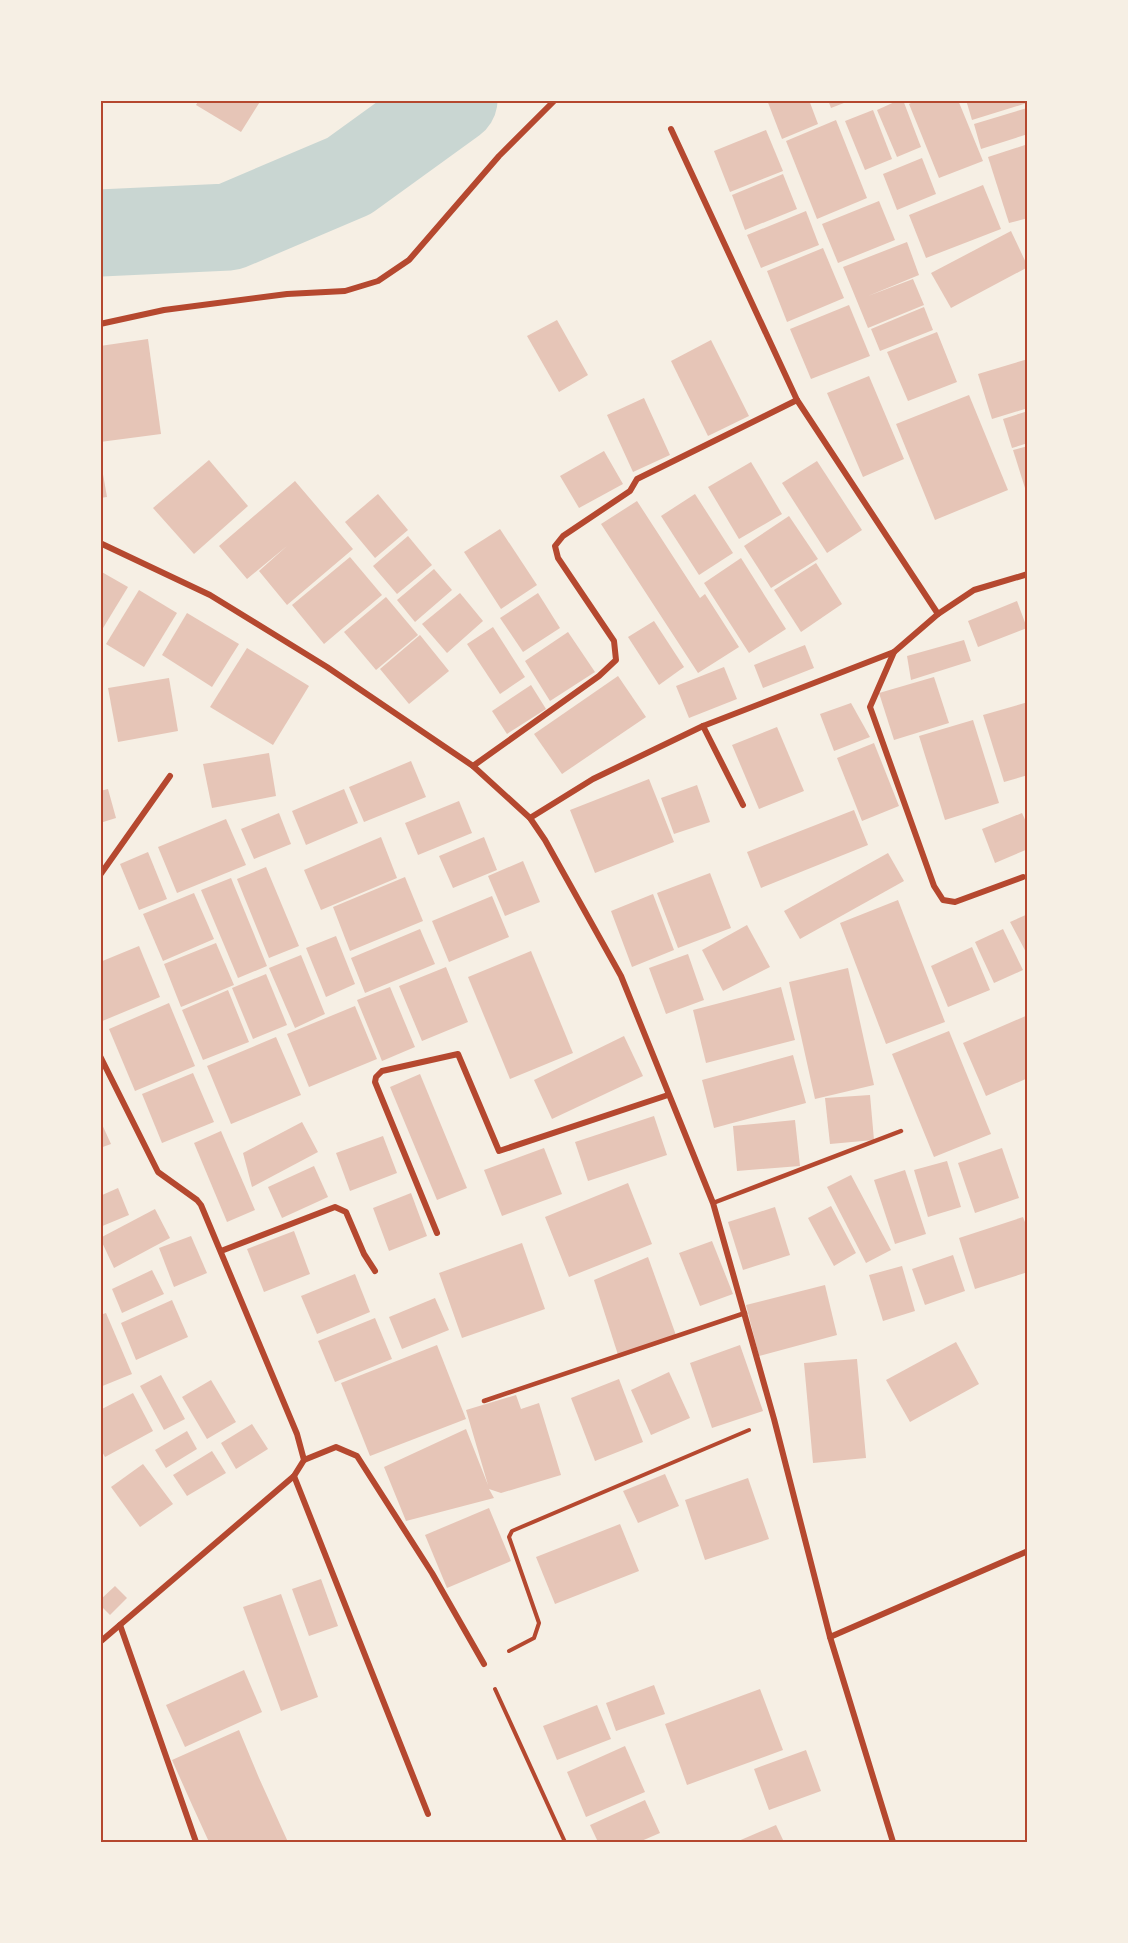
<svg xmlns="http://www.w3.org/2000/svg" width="1128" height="1943" viewBox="0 0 1128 1943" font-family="'PT Sans',sans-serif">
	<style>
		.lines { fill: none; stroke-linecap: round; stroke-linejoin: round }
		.river { stroke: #c9d6d2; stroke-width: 87 }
		.building { fill: #e6c5b7 }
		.path { stroke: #b5482f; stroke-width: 4 }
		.service { stroke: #b5482f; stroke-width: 4.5 }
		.minor { stroke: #b5482f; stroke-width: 6 }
		.neatline { fill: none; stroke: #b5482f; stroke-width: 2 }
	</style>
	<rect width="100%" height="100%" fill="#f6efe4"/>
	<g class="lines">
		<!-- river -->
		<path class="river" d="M100,233l129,-6 120,-51 105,-76"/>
	</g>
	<!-- building -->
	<g class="building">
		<path d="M199,100h62l-20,32 -45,-27z"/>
		<path d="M767,100h42l9,24 -36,15z"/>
		<path d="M828,100h21v1l-18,7z"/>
		<path d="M899,100h4l18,47 -24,10 -20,-47z"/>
		<path d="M917,100h41l25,61 -44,17 -30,-74z"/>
		<path d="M966,100h61v3l-55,17z"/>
		<path d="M1027,108l1,26 -47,15 -7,-25z"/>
		<path d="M873,110l19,49 -27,11 -20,-49z"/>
		<path d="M836,120l31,78 -50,21 -31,-78z"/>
		<path d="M766,130l17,41 -53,21 -16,-41z"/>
		<path d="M1028,144v74l-19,5 -21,-66z"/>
		<path d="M922,158l14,36 -39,16 -14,-36z"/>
		<path d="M783,174l14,35 -52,21 -13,-35z"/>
		<path d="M983,185l18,44 -75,29 -17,-43z"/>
		<path d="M879,201l16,39 -57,23 -16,-39z"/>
		<path d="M806,211l13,34 -58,23 -14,-33z"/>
		<path d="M1011,231l17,36 -77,41 -20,-35z"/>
		<path d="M907,242l12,33 -51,21 45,-17 11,26 -56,23 -25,-61z"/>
		<path d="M823,248l21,50 -57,24 -20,-51z"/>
		<path d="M849,305l21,51 -59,23 -21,-50z"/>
		<path d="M924,307l9,23 -53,21 -9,-22z"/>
		<path d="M557,320l31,55 -29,17 -32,-56z"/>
		<path d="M937,332l20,50 -49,19 -21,-49z"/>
		<path d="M148,339l13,95 -61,8v-96z"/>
		<path d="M711,340l38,76 -41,20 -37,-75z"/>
		<path d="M1028,359v49l-36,11 -14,-45z"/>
		<path d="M869,376l35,83 -41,18 -36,-84z"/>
		<path d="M969,395l39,95 -73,30 -39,-96z"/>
		<path d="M644,398l26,57 -37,17 -26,-57z"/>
		<path d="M1028,411v32l-16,5 -9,-29z"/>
		<path d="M1028,446v42h-3l-12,-38z"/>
		<path d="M604,451l19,33 -44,24 -19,-32z"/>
		<path d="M100,457l7,40 -7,1z"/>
		<path d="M209,460l39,46 -54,48 -41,-46z"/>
		<path d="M817,461l45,69 -35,23 -45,-70z"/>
		<path d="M751,462l31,52 -43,25 -31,-52z"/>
		<path d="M295,481l58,68 -66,56 -28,-34 28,-25 -40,33 -28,-33z"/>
		<path d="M378,494l30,36 -33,28 -30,-36z"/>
		<path d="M695,494l38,59 -34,22 -38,-59z"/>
		<path d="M637,501l63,97 5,-4 34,53 -41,26 -97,-149z"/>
		<path d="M789,516l29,43 -47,29 -27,-42z"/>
		<path d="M500,529l37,56 -36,24 -37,-57z"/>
		<path d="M408,536l24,29 -35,29 -24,-28z"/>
		<path d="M350,557l32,38 -58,49 -32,-39z"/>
		<path d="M741,558l45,71 -37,24 -45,-70z"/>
		<path d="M816,563l26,41 -41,28 -27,-42z"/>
		<path d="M434,569l18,21 -37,32 -18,-22z"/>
		<path d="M100,571l28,16 -28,46z"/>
		<path d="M139,590l38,23 -33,54 -38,-23z"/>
		<path d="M460,593l23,28 -36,32 -25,-29z"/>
		<path d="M538,593l22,35 -37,24 -23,-34z"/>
		<path d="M386,597l32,38 -42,35 -32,-38z"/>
		<path d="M1017,601l10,27 -49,19 -10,-26z"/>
		<path d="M187,613l52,31 -27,43 -50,-32z"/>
		<path d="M654,621l30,46 -25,18 -31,-48z"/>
		<path d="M493,627l32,50 -25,17 -33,-50z"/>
		<path d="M568,632l27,40 -45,29 -25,-40z"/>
		<path d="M420,635l29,36 -40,33 -29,-35z"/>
		<path d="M964,640l7,21 -60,19 -4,-24z"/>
		<path d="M805,645l9,23 -51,20 -9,-23z"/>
		<path d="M247,648l62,38 -36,59 -63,-38z"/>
		<path d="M724,667l13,32 -48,19 -13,-32z"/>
		<path d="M618,676l28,41 -84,57 -28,-40z"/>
		<path d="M934,677l15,46 -55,17 -15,-47z"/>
		<path d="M169,678l9,53 -60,11 -10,-54z"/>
		<path d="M531,685l15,24 -39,25 -15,-23z"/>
		<path d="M1028,702v73l-24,7 -21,-67z"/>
		<path d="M851,703l19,34 -36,14 -14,-37z"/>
		<path d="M973,720l26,83 -54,17 -26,-84z"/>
		<path d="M777,727l27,64 -45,18 -27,-64z"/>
		<path d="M874,743l25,63 -37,15 -25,-63z"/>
		<path d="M269,753l7,43 -64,12 -9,-44z"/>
		<path d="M411,761l15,36 -62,25 -15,-35z"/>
		<path d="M649,779l25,63 -79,31 -25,-63z"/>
		<path d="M697,785l13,37 -36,12 -13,-36z"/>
		<path d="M108,789l8,29 -16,5v-32z"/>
		<path d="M344,789l14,34 -52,22 -14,-34z"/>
		<path d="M459,801l13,32 -54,22 -13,-32z"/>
		<path d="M854,810l14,35 -107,43 -14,-36z"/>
		<path d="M279,813l12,31 -37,15 -13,-30z"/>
		<path d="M1022,813l6,13v23l-33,14 -13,-34z"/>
		<path d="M226,819l20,46 -69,28 -19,-46z"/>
		<path d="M381,837l16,41 -76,32 -17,-40z"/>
		<path d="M484,837l13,33 -44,18 -14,-32z"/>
		<path d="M148,852l19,47 -28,11 -19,-46z"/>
		<path d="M888,853l16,28 -104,58 -16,-28z"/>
		<path d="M523,861l17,41 -35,14 -17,-40z"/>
		<path d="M266,867l33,79 -30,12 -32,-79z"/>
		<path d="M710,873l21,55 -53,20 -21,-55z"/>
		<path d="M405,877l18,44 -73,30 -17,-44z"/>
		<path d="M231,878l36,88 -29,12 -37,-88z"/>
		<path d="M194,893l20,46 -51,22 -20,-47z"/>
		<path d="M653,894l21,56 -42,17 -21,-56z"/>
		<path d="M492,896l17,41 -60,25 -17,-41z"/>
		<path d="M898,900l47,122 -59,22 -46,-121z"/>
		<path d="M1028,914v42l-18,-34z"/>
		<path d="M747,925l23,42 -47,24 -21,-41z"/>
		<path d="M420,929l15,35 -70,29 -14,-35z"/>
		<path d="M1003,929l20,41 -29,13 -19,-41z"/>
		<path d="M336,936l19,48 -29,13 -20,-49z"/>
		<path d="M216,943l18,42 -53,22 -17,-43z"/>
		<path d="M139,946l21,51 -60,25v-60z"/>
		<path d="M972,947l18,43 -42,17 -17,-41z"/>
		<path d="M531,951l42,102 -63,26 -42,-102z"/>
		<path d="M688,954l16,46 -38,14 -17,-46z"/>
		<path d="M301,955l24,59 -30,14 -26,-60z"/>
		<path d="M446,967l22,55 -46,19 -23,-55z"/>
		<path d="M848,968l26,117 -59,14 -26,-117z"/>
		<path d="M266,974l21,51 -34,14 -21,-51z"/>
		<path d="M390,987l25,60 -33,14 -25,-61z"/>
		<path d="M781,987l14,53 -89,23 -13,-53z"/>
		<path d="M228,990l21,52 -46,18 -21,-50z"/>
		<path d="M169,1003l26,63 -60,25 -26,-62z"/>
		<path d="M355,1006l22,53 -68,28 -22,-53z"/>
		<path d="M1028,1015v63l-42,18 -23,-53z"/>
		<path d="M949,1031l42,103 -57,23 -42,-103z"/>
		<path d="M624,1036l19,40 -91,43 -18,-39z"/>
		<path d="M276,1037l25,58 -70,29 -24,-58z"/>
		<path d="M793,1055l13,48 -92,25 -12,-48z"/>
		<path d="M193,1073l21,49 -52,21 -20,-49z"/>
		<path d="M420,1074l47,114 -30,12 -47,-113z"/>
		<path d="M870,1095l4,45 -44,4 -5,-46z"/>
		<path d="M654,1116l13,39 -79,26 -13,-39z"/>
		<path d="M100,1120l11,24 -11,4z"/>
		<path d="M795,1120l5,46 -63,5 -4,-45z"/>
		<path d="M302,1122l16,30 -66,35 -9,-34z"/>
		<path d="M221,1131l34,79 -28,12 -33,-79z"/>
		<path d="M383,1136l14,37 -47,18 -14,-38z"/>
		<path d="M544,1148l18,46 -60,22 -18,-46z"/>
		<path d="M1002,1148l17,50 -44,15 -17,-50z"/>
		<path d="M947,1161l14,46 -33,10 -14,-47z"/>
		<path d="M314,1166l14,31 -46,21 -14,-31z"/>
		<path d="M905,1170l21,64 -31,10 -21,-64z"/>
		<path d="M851,1175l40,75 -25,13 -39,-76z"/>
		<path d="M628,1183l24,61 -83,33 -24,-60z"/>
		<path d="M118,1188l11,27 -29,12v-31z"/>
		<path d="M411,1193l16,43 -38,15 -16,-43z"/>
		<path d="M831,1206l25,47 -22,13 -26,-48z"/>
		<path d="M775,1207l15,48 -47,15 -15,-48z"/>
		<path d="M155,1209l15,29 -56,30 -14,-30z"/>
		<path d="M1023,1217l5,13v42l-53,17 -16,-51z"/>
		<path d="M294,1231l16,43 -46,18 -17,-43z"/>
		<path d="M191,1236l16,37 -33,14 -15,-39z"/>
		<path d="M712,1241l21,53 -33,12 -21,-53z"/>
		<path d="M522,1243l23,66 -83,29 -23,-65z"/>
		<path d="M953,1255l12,36 -40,14 -13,-36z"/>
		<path d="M648,1257l29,81 -58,20 -25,-78z"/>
		<path d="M902,1266l13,45 -32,10 -14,-46z"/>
		<path d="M152,1270l12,24 -42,19 -10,-24z"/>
		<path d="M355,1274l15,38 -53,22 -16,-38z"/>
		<path d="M825,1285l12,50 -78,21 -13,-51z"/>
		<path d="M435,1298l14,32 -47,19 -13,-32z"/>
		<path d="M172,1300l16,37 -52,23 -15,-37z"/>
		<path d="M106,1313l26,61 -32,13v-72z"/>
		<path d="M375,1318l17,41 -57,23 -17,-41z"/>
		<path d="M956,1342l23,42 -69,38 -24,-42z"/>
		<path d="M437,1345l29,74 -96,37 -29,-73z"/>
		<path d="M740,1345l23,66 -51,17 -22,-65z"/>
		<path d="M857,1359l9,99 -53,5 -9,-100z"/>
		<path d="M669,1372l21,46 -39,17 -20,-45z"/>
		<path d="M161,1375l24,44 -21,11 -24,-44z"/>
		<path d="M619,1379l24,63 -48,19 -24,-63z"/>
		<path d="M211,1380l25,42 -29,17 -25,-42z"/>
		<path d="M133,1393l20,38 -48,26 -5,-9v-38z"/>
		<path d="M516,1395l5,14 18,-6 22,72 -60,18 -12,-4 5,9 -88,23 -22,-54 82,-38 22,56 -22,-75z"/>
		<path d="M252,1424l16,25 -32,20 -15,-26z"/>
		<path d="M187,1431l10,18 -31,19 -11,-18z"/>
		<path d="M212,1451l14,22 -39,23 -14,-21z"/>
		<path d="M143,1464l30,40 -33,23 -29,-40z"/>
		<path d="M665,1474l14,32 -41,17 -15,-32z"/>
		<path d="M748,1478l21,61 -64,21 -20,-60z"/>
		<path d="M489,1508l22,53 -64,27 -22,-53z"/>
		<path d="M620,1524l19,47 -84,33 -19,-47z"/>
		<path d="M321,1579l17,47 -29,10 -17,-47z"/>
		<path d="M115,1586l12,12 -17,17 -10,-10v-5z"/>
		<path d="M281,1594l37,103 -37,14 -38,-104z"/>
		<path d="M244,1670l18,42 -77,35 -19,-42z"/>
		<path d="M654,1685l11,29 -49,17 -10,-28z"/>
		<path d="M760,1689l23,61 -96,35 -22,-61z"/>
		<path d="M597,1705l14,34 -54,21 -14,-34z"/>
		<path d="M239,1730l20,48 29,64h-79l-16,-35 -21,-47z"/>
		<path d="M625,1746l20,46 -59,25 -19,-45z"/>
		<path d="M806,1750l15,41 -52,19 -15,-41z"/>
		<path d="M645,1800l15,33 -21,9h-41l-8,-17z"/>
		<path d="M776,1825l8,17h-48z"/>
	</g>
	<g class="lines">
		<!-- path -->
		<g class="path">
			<path d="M509,1651l25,-13 5,-15 -30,-86 3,-6 237,-101"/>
			<path d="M495,1689l70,153"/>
		</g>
		<!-- service -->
		<g class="service">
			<path d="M713,1203l188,-72"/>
			<path d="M484,1401l261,-88"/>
		</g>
		<!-- minor -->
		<g class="minor">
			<path d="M671,129l126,271 141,214"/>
			<path d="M100,324l64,-14 123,-16 58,-3 33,-10 31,-21 90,-104 56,-56"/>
			<path d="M100,543l110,52 117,72 146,99 57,52 15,22 76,136 92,227 61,216 56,218 63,205"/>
			<path d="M894,652l-24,55 64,179 9,14 12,2 68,-25"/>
			<path d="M703,726l40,79"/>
			<path d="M473,766l126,-90 17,-16 -2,-19 -56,-83 -3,-12 8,-10 67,-45 7,-12 160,-79"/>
			<path d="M530,818l63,-39 110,-53 191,-74 44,-38 36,-24 54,-16"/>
			<path d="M100,875l70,-99"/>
			<path d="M100,1056l58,116 39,28 4,5 96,229 7,26 -10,16 -194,166"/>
			<path d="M437,1233l-62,-151 1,-5 6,-6 76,-17 41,97 169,-56"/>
			<path d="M221,1251l114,-44 11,5 18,42 11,17"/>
			<path d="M304,1460l32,-13 21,9 75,117 52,91"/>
			<path d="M294,1476l134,338"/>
			<path d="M120,1625l76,217"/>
			<path d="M830,1637l198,-86"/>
		</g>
	</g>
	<!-- border -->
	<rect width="1128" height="1943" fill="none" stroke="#f6efe4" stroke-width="204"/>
	<rect x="102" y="102" width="924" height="1739" class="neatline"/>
</svg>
